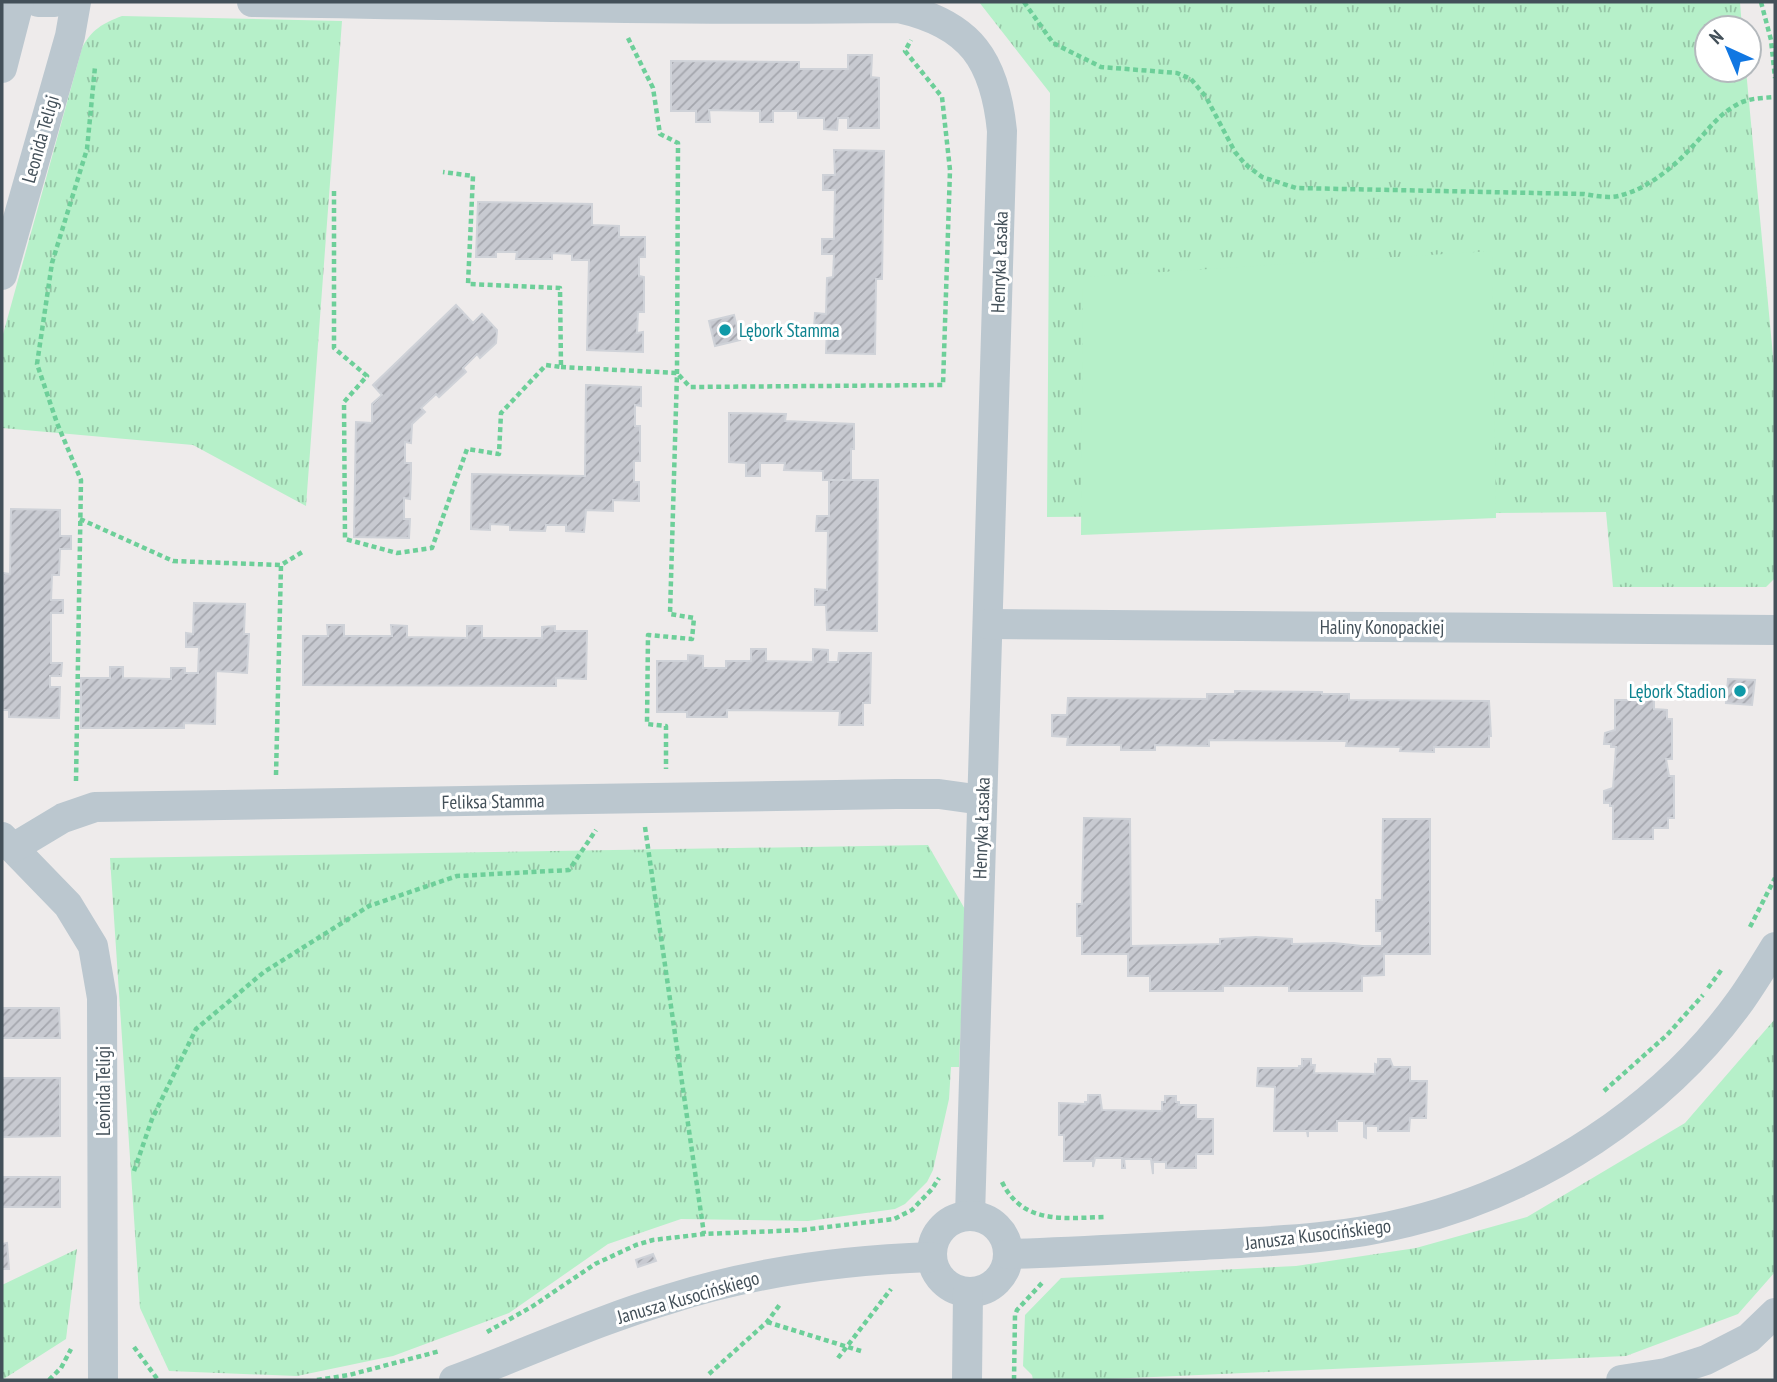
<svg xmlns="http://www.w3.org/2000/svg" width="1777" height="1382" viewBox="0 0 1777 1382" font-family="'PT Sans Narrow',sans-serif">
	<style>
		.grass { fill: url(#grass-tufts) }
		.pitch { fill: #b6f0c9 }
		.building { fill: url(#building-hatch); stroke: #cfd2d8; stroke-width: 2 }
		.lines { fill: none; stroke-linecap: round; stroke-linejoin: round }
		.path { stroke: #6dcf99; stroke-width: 4.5; stroke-dasharray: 5 3.5; stroke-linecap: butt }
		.minor { stroke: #bbc7cf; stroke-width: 30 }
		.culture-dot { fill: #0f9aa8; stroke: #fff; stroke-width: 2.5 }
		.labels { text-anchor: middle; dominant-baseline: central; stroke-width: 6; stroke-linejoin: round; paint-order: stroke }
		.street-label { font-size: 19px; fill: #435059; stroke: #fff }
		.culture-label { font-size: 19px; fill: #0d838f; stroke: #fff; text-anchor: start }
	</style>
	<defs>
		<pattern id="grass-tufts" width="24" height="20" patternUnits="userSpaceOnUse" patternTransform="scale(1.75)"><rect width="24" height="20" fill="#b6f0c9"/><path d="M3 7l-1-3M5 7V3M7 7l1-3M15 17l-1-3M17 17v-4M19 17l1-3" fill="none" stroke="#96c5a6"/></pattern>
		<pattern id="building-hatch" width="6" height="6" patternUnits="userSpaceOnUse" patternTransform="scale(1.75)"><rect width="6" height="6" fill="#c8cad1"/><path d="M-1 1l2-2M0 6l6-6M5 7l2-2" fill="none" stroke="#a4a6ad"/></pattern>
	</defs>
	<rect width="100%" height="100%" fill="#eeebeb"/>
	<!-- grass -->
	<g class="grass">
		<path d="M979,2h761l2,26h-35v42h39l29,307v201l-9,9h-153l-7,-75 -559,5 3,-424z"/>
		<path d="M122,16l220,5 -36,485 -113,-61 -191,-17v-90l80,-290c9,-18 21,-25 40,-32z"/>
		<path d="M928,845l38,66 -7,156h-8l-2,32 -16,71 -6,12 -22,22 -10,5 -87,12 -127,-2 -73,25 -99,69 -116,43 -96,20 -128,-5 -29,-63 -30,-450z"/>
		<path d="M1775,1019v253l-37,42 -112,42 -540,24h-53l-1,-5 -9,-9 2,-51 36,-37 235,-12 120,-18 111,-31 158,-94z"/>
		<path d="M77,1249l-11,90 -64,41v-95z"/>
	</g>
	<!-- pitch -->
	<path class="pitch" d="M1492,251l4,267 -415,17 2,-258z"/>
	<!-- building -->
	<g class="building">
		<path d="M848,55h24l-1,22 8,1v50h-31v-10h-10l-1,12 -13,-1v-11h-26v-7h-25v11h-13v-11l-51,-1 1,12h-14v-11h-25v-50l128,1v7h49z"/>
		<path d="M834,150l50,1 -2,128h-6l-1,75 -49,-1 1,-25h-13l1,-15 11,1 1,-36 6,-1 1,-23h-12v-15h12l1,-49h-12v-15h12z"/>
		<path d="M478,202l114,2v21l27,1v11h26v20h-6v19l5,1v35h-6l-1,21 6,-1v20l-56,-2 2,-90h-17v-6l-20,-1v6h-36l1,-7h-21v5h-20z"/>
		<path d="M456,305l17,18 9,-9 15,16 -1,13 -16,15 -3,-4 -14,14 3,4 -27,25 -3,-3 -15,14 4,4 -13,12 -1,19 -6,-1v21h6v9l-1,27 -6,-1v21h6l-1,19 -55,-1 2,-115 16,1v-19l10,-9 -9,-10z"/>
		<path d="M734,315l6,25 -25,6 -6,-25z"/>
		<path d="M586,385l55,2v19l-6,-1v21h5v35h-6v21h5v19l-26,-1v11l-27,-1 -2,22 -18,-1v-6h-20l-1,6 -35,-1v-5l-20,-1v6l-19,-1 1,-55 113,2z"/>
		<path d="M729,413l57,1 -1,7 69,3v25h-3v31h-28v-9l-39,-1 1,-7h-25v13h-14v-13l-17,-1z"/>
		<path d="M829,480h49l-1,151 -50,-1 -1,-25h-11v-16l12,1 1,-59h-12l1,-15h12z"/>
		<path d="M11,509l49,1v26h11v13h-11l-1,26h-7l-1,25h12v13h-12v50h11l-1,13h-11v11h10l-1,31 -50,-1v-7h-7l1,-137 7,1z"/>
		<path d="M194,603l51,1 -1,30h5l-2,39 -31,-2 -1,53 -31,-1v5h-103v-50h29v-11h13v11l48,1v-11h14v5h13l1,-26h-13v-14l7,1z"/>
		<path d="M327,625h17v11h48l-1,-11 16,1v11l60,1v-12h15v12h60v-11l13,-1v5h32l-1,48 -30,-1v8l-253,-1v-49h25z"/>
		<path d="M751,649h15v12l47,1v-13l15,1v12h10l1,-9h32l-1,50h-7v22h-24l1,-14 -113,-1v7h-40v-5h-30v-51h31v-6l15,1v12h23v-7h25z"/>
		<path d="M1728,679l27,1 -3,25 -26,-2z"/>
		<path d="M1235,691l87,1v2h27v6l140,1 2,35h-2v11h-55v5l-34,-1 1,-4 -55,-1 1,-5 -138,-1v6l-54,-1v5h-34v-5h-54l1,-8 -16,-1v-21h15l1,-17 139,1v-5h28z"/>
		<path d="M1615,700h39v9l13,1v9h5v40h-6l3,17h5v42h-6v10h-15v11h-40v-33h-3v-3h-6v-12l9,-3 3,-41h-5v-3h-7l1,-11 10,-3z"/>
		<path d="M1084,818l46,1 1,127 89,-2v-5l36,-2 36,2v5l42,-1 28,3h20v-15h-6v-31h6l1,-81h47v135h-46v21l-22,1v15h-73v-5h-66v5h-73v-15h-22v-22h-46v-18h-5v-32h5z"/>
		<path d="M2,1008h57l1,30h-58z"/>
		<path d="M1302,1059h9v6h4l-1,8 61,1v-10l3,1v-6h12l3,8h17v14h17l-1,37h-16l-1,13h-31v-5h-12v12l-2,-1v-16h-27v10h-29v6l-1,-6h-33l1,-44 -18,-1 1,-18h41v-2h3z"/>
		<path d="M2,1078h58v58l-58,1z"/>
		<path d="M1088,1095h12l2,15 60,1v-9h3v-6h11v6h3v3h17v14h17v35h-17v14h-30v-6h-13v12l-2,-15h-27l1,9h-3v-10h-27l-2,9v-6h-29v-26h-5v-32l26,1v-2h3z"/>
		<rect x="2" y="1177" width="58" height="30"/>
		<path d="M7,1243l2,26h-7v-25z"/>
		<path d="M653,1254l3,7 -18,6 -2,-7z"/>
	</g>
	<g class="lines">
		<!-- path -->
		<g class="path">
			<path d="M1024,2l29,41 48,24 76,6 14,6 15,18 29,55 10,12 17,13 34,11 288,6c13,2 26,5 38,1 24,-6 52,-28 68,-46 16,-16 27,-34 48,-45 11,-6 25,-6 37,-7"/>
			<path d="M1761,2l10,38 4,38"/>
			<path d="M628,38l25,50 7,46 18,9 -1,230 -7,241 24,4 -2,21 -44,-4 -1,89 19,2v43"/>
			<path d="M334,191v157l33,28 -23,26 1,137 52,14 35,-5 35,-99 32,5 2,-41 45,-48 15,2 -1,-79 -92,-4 5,-108 -30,-4"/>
			<path d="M561,367l116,6 13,14 253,-2 7,-215 -8,-73 -37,-46 6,-11"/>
			<path d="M80,519l93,42 108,4"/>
			<path d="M276,775l5,-210 23,-14"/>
			<path d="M76,781l5,-301 -24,-57 -20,-59 15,-101 35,-114 8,-82"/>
			<path d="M645,827l59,407"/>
			<path d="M1750,927l25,-49"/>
			<path d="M1708,988l14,-19"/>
			<path d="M1604,1091l63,-56 36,-40"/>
			<path d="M134,1171l18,-52 44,-90 68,-57 105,-66 88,-30 112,-6 27,-40"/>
			<path d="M1002,1182c21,43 62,36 103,35"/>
			<path d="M767,1322l94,29"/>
			<path d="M487,1332l46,-26 62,-42 41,-19 17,-5 51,-6 98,-4 92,-11 18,-9 20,-21 7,-11"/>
			<path d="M134,1347l24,33"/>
			<path d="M838,1358l53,-69"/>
			<path d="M709,1374l58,-52 14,-19"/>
			<path d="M49,1380l12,-12 10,-19"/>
			<path d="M317,1380l32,-5 91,-24"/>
			<path d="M1014,1380l1,-65 2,-5 25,-27"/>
		</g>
		<!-- minor -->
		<g class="minor">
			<path d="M38,2h17"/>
			<path d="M252,2c215,3 431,9 647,6 72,16 96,53 103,123l-32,1085"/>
			<path d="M2,68l17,-66"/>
			<path d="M2,275l68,-239 6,-34"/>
			<path d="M988,624l787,6"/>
			<path d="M2,837l66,68 25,41 9,52 1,382"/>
			<path d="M13,848l50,-30 32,-11 801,-13h43l43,6"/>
			<circle cx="970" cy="1254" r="38"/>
			<path d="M1008,1254c65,-2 131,-6 196,-9 68,-4 137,-6 204,-23 130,-32 255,-113 333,-222 12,-17 23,-35 34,-53"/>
			<path d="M454,1380c71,-26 141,-59 215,-81 84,-27 174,-39 263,-42"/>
			<path d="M967,1380l1,-88"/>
			<path d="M1621,1380l45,-7 40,-13 43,-22 26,-25"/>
		</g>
	</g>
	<!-- markers -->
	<g class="culture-dot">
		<circle cx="725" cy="330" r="7"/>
		<circle cx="1740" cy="691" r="7"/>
	</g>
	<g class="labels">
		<!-- street labels -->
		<g class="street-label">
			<text transform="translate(40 139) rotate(-74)">Leonida Teligi</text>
			<text transform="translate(999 262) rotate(-88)">Henryka Łasaka</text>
			<text x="1382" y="627">Haliny Konopackiej</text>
			<text transform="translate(493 801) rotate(-1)">Feliksa Stamma</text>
			<text transform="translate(981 828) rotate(-88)">Henryka Łasaka</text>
			<text transform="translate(103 1091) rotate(-90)">Leonida Teligi</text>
			<text transform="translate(1318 1234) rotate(-7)">Janusza Kusocińskiego</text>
			<text transform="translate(688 1297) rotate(-16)">Janusza Kusocińskiego</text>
		</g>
		<!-- culture labels -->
		<g class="culture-label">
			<text x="739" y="330">Lębork Stamma</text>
			<text x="1726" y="691" text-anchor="end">Lębork Stadion</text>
		</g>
	</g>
	<!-- border -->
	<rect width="1777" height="1382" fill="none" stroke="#435059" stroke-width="7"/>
	<!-- north arrow -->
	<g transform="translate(1728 49) rotate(316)"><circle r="33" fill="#ffffff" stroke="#b4b9bd" stroke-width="2"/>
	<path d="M0-5L12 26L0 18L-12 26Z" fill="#1177e2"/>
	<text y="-10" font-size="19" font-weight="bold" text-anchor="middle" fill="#435059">N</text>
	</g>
</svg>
